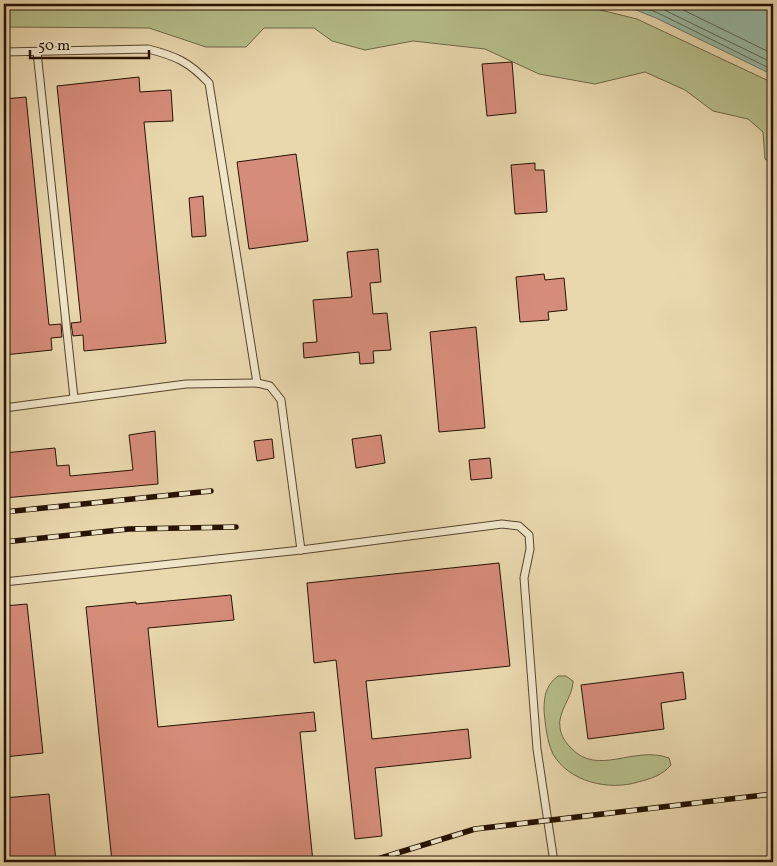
<svg xmlns="http://www.w3.org/2000/svg" width="777" height="866" viewBox="0 0 777 866" font-family="Vollkorn,serif">
	<style>
		.green { fill: #b6bf8b; stroke: #6e6846 }
		.water { fill: #98baa6; stroke: #6a7764 }
		.lines { fill: none; stroke-linecap: round; stroke-linejoin: round }
		.shore { stroke: #5e6653; stroke-width: 1 }
		.building { fill: #d68c7a; stroke: #251200 }
		.lane-casing { stroke: #56442c; stroke-width: 9 }
		.lane { stroke: #f1e6ca; stroke-width: 7 }
		.rail-casing { stroke: #251200; stroke-width: 5.5 }
		.rail { stroke: #f1e6ca; stroke-width: 4; stroke-dasharray: 11; stroke-linecap: butt }
	</style>
	<rect width="100%" height="100%" fill="#e9d8ae"/>
	<filter id="stains"><feTurbulence type="fractalNoise" baseFrequency=".004" numOctaves="4"/><feColorMatrix values="0 0 0 0 .2 0 0 0 0 .09 0 0 0 0 .02 0 0 0 .5 -.17"/></filter>
	<radialGradient id="worn" r=".72"><stop offset=".6" stop-color="#630" stop-opacity="0"/><stop offset="1" stop-color="#630" stop-opacity=".3"/></radialGradient>
	<!-- green -->
	<g class="green">
		<path d="M4,4h572l61,15 136,64v81l-8,-5 -2,-27 -15,-13 -35,-8 -28,-21 -40,-18 -50,12 -56,-10 -54,-25 -72,-8 -48,9 -33,-9 -18,-13h-50l-18,19h-40l-57,-19 -145,-1z"/>
		<path d="M558,676h8l7,5c0,16 -16,31 -13,47 1,8 6,15 11,20 27,29 63,-3 98,10l2,7c-8,10 -21,14 -33,17 -29,9 -69,0 -85,-28 -6,-12 -8,-31 -9,-44 0,-14 2,-25 14,-34z"/>
	</g>
	<!-- water -->
	<path class="water" d="M621,4h152v71l-117,-57z"/>
	<g class="lines">
		<!-- shore -->
		<g class="shore">
			<path d="M635,4l23,9 115,57"/>
			<path d="M652,4l121,59"/>
			<path d="M671,4l102,50"/>
		</g>
	</g>
	<!-- building -->
	<g class="building">
		<path d="M512,62l4,51 -29,3 -5,-52z"/>
		<path d="M139,77l1,15 31,-2 2,31 -29,1 22,221 -82,8 -1,-16 -10,1 -2,-13 10,-1 -24,-236z"/>
		<path d="M26,97l23,228 12,-1 1,13 -11,1 1,12 -48,5v-256z"/>
		<path d="M296,154l12,87 -59,8 -12,-87z"/>
		<path d="M535,163v7h9l3,42 -32,2 -4,-49z"/>
		<path d="M203,196l3,40 -14,1 -3,-39z"/>
		<path d="M378,249l3,33 -11,1 3,31 14,-1 4,37 -18,1 1,12 -14,1 -1,-12 -55,6 -1,-15 14,-1 -4,-42 39,-3 -5,-45z"/>
		<path d="M544,274l1,6 19,-2 3,32 -19,2 1,8 -29,2 -4,-45z"/>
		<path d="M476,327l9,101 -46,4 -9,-100z"/>
		<path d="M155,431l3,53 -154,14v-45l51,-5 2,18 12,-1 1,11 63,-6 -4,-35z"/>
		<path d="M381,435l4,28 -29,5 -4,-29z"/>
		<path d="M272,439l2,19 -17,3 -3,-20z"/>
		<path d="M490,458l2,20 -21,2 -2,-20z"/>
		<path d="M499,563l11,103 -144,15 6,58 96,-10 3,29 -96,10 7,68 -27,3 -19,-179 -22,3 -7,-80z"/>
		<path d="M231,595l3,25 -86,8 10,99 156,-15 2,19 -16,1 13,130h-201l-26,-255 50,-5v2z"/>
		<path d="M27,604l16,149 -39,4v-151z"/>
		<path d="M683,672l3,27 -25,4 3,26 -76,10 -7,-54z"/>
		<path d="M49,794l7,68h-52v-64z"/>
	</g>
	<g class="lines">
		<!-- lane casing -->
		<g class="lane-casing">
			<g id="lane">
				<path d="M4,52l144,-3c28,7 41,13 61,34l48,300"/>
				<path d="M37,52l37,346"/>
				<path d="M4,408l182,-24 71,-1 13,3 11,14 20,150"/>
				<path d="M4,582l297,-32 201,-26 17,2 10,9 1,14 -6,29 13,171 17,113"/>
			</g>
		</g>
		<!-- lane -->
		<use href="#lane" class="lane"/>
		<!-- rail casing -->
		<g class="rail-casing">
			<g id="rail">
				<path d="M4,512l207,-21"/>
				<path d="M4,542l125,-13 107,-2"/>
				<path d="M368,862l107,-33 298,-35"/>
			</g>
		</g>
		<!-- rail -->
		<use href="#rail" class="rail"/>
	</g>
	<!-- margin -->
	<rect width="777" height="866" fill="none" stroke="#e9d8ae" stroke-width="20"/>
	<rect x="5" y="5" width="767" height="856" fill="none" stroke="#251200" stroke-width="2.5"/>
	<rect x="10" y="10" width="757" height="846" fill="none" stroke="#251200"/>
	<!-- scale -->
	<path d="M30 50v8h119v-8" fill="none" stroke="#251200" stroke-width="2.5"/>
	<text x="38" y="50" font-size="15" fill="#251200" stroke="#f1e6ca" stroke-width="4" paint-order="stroke">50 m</text>
	<rect width="100%" height="100%" filter="url(#stains)"/>
	<rect width="100%" height="100%" fill="url(#worn)"/>
</svg>
